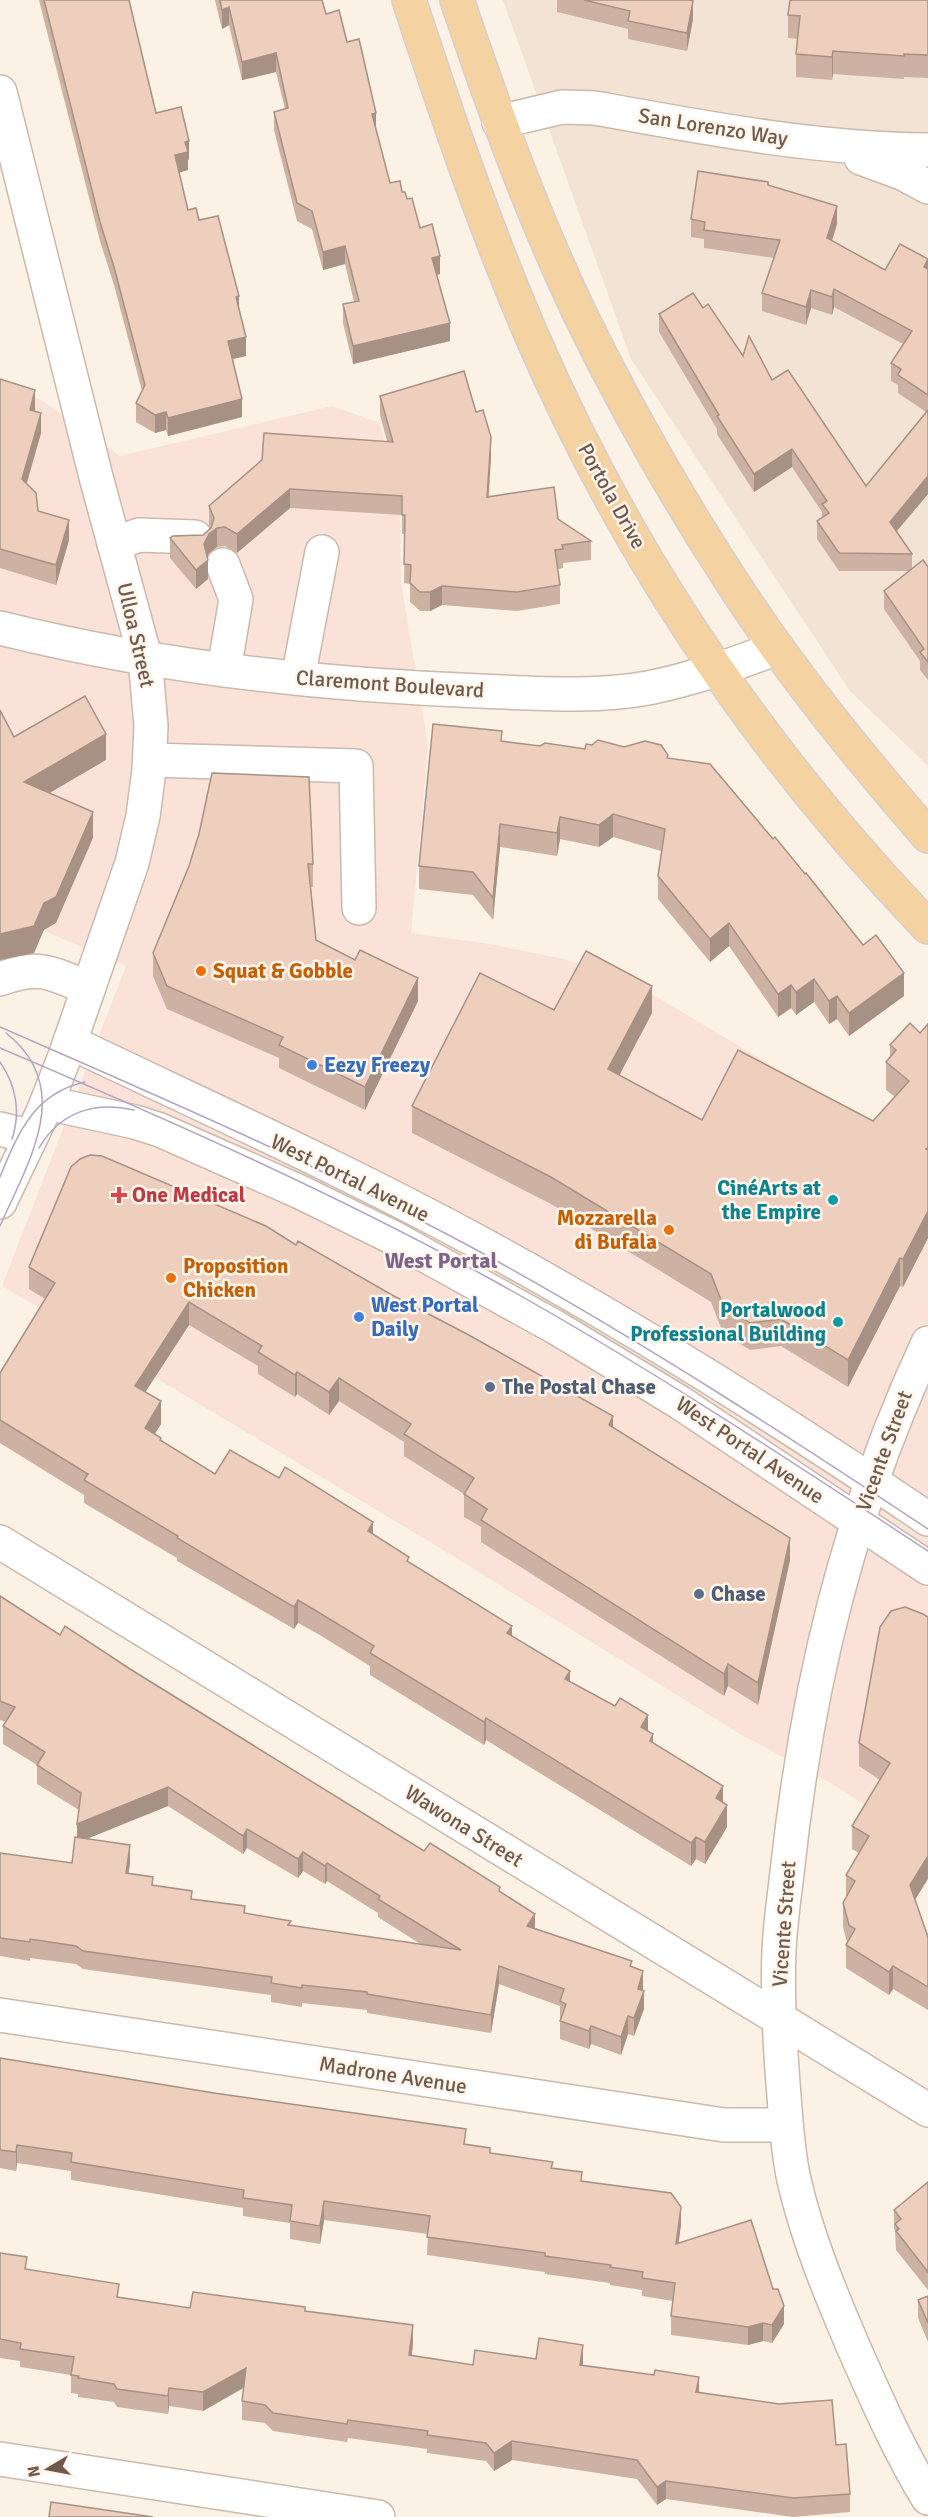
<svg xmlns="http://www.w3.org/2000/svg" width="928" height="2517" viewBox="0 0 928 2517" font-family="Signika,sans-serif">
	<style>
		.residential { fill: #f2e3d4 }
		.commercial { fill: #fae2d9 }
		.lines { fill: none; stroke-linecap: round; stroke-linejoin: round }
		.minor-casing { stroke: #cbb9ac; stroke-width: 36 }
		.major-casing { stroke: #d7d0cd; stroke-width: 36 }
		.minor { stroke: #fff; stroke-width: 33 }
		.major { stroke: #f5d2a2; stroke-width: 33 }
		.tram { stroke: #b4a4c3; stroke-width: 1.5 }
		.wall { fill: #cdb2a3; fill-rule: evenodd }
		.shaded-wall { fill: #a79185 }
		.building { fill: #eecfbe; stroke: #a79185; stroke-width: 1.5 }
		.food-dot { fill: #e8710a; stroke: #fef5eb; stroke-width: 2 }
		.shop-dot { fill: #3f7fe0; stroke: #fef5eb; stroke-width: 2 }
		.health-dot { fill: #e0444e; stroke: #fef5eb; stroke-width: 2 }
		.culture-dot { fill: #0f9aa8; stroke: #fef5eb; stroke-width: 2 }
		.service-dot { fill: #5c6f8a; stroke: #fef5eb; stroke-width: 2 }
		.labels { text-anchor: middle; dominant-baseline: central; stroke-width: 5; stroke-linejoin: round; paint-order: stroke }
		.street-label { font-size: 21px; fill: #71584c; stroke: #fef5eb }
		.food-label { font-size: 21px; font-weight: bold; fill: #c56008; stroke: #fef5eb; text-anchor: start }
		.shop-label { font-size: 21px; font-weight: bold; fill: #366cbe; stroke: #fef5eb; text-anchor: start }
		.culture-label { font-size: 21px; font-weight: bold; fill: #0d838f; stroke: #fef5eb; text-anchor: end }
		.health-label { font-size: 21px; font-weight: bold; fill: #be3a42; stroke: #fef5eb; text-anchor: start }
		.service-label { font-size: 21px; font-weight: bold; fill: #4e5e75; stroke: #fef5eb; text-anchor: start }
		.neighbourhood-label { font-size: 22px; font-weight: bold; fill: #7e648d; stroke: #fef5eb }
	</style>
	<rect width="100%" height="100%" fill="#fbf1e5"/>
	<!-- residential -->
	<path class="residential" d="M503,0h425v766l-78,-75 -219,-332z"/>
	<!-- commercial -->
	<path class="commercial" d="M7,392l33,7 80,57 212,-50 48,17 6,27 14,10 1,123 27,163 -17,187 79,11 73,15 65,21 300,178v690l-92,-62 -96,-52 -310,-192 -428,-256 124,-320 -126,-54v-495z"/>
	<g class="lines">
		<!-- minor casing -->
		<g class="minor-casing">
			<g id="minor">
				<path d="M0,92l96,385 49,180 6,69 -2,44 -6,46 -11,47 -67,193 -22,56 -43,90"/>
				<path d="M499,122l63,-15 33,1c110,20 221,41 333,42"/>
				<path d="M861,158l41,15 26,14"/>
				<path d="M114,544l25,-9 56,2"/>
				<path d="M223,565l13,34 -12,71"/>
				<path d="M0,628c156,39 320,57 480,63 55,2 114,7 168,-3 45,-9 87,-24 129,-40"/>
				<path d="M298,678l24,-126"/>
				<path d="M150,760l206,6 3,142"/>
				<path d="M0,979c40,-15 51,-6 88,9"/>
				<path d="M70,1042c144,69 291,135 430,212 147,81 289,171 428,265"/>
				<path d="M47,1103l88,19 25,8 140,62 92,45 163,90 124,75 249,166"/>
				<path d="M0,1129l31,8"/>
				<path d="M928,1343c-80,171 -121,343 -141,530 -3,26 -7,52 -8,78 -2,49 1,97 5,145 2,28 4,57 10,84 13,57 36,112 59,166 23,52 45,103 75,152"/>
				<path d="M0,1542l928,568"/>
				<path d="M0,2015l724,110h62"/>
				<path d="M0,2459l378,58"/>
			</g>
		</g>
		<!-- major casing -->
		<g class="major-casing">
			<g id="major">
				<path d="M409,0c37,113 75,225 122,334 95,221 231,420 397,593"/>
				<path d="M457,0c36,106 74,211 122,312 45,93 97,184 153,270 58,90 126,173 196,254"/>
			</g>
		</g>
		<!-- minor -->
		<use href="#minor" class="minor"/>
		<!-- major -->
		<use href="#major" class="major"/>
		<!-- tram -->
		<g class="tram">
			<path d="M0,1027c167,73 335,145 495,233 148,82 291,175 433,269"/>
			<path d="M0,1048c164,70 328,142 485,228 153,84 298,180 443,275"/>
			<path d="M0,1062c16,23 21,50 12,77"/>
			<path d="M39,1148c21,-36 55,-47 95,-38"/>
			<path d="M0,1177c18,-44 34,-84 85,-95"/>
			<path d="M0,1226c28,-64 76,-138 6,-193"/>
		</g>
	</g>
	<!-- wall -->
	<g class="wall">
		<path d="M39,0h90l27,113 33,46 -1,1v10l-9,2 9,38 11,10 40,91 7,45 -13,3 9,58 -74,19 -2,-6 -11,3 -19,-11v-19l6,-12 -28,-106 -14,-44z"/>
		<path d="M215,0h107l4,14 21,28 29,86 14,55 12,9 5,7 33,75 -3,1 13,66 -97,23 -10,-41v-19l11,-2 -9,-38 -22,6 -11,-41 -15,-8 -23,-91v-18l11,-3 -9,-37 -34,8 -13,-55 -7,4z"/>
		<path d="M557,0h133l3,19 -6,32 -59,-12v-10l-71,-17z"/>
		<path d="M928,0v78l-24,-1v2l-71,-5 -1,6 -36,-3v-23l2,-15 -10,-1v-23z"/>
		<path d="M768,185l69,39 -5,17 53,29 43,-11v235l-31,37 15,23v15l16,-2v113l-8,-10v-9l-36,-52v-18l25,-20h-70l-22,-32v-18l5,-3v-6l-30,-45 -38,25 -37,-58v-5l-58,-97v-18l44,-6 40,48 29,24 94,106 60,-74 -28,-19v-8l-7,-4v-18l12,-19 -69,-37 -2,8 -21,-7 -5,17 -44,-14v-18l12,-35 -70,-10v-9l-13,-2v-18z"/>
		<path d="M0,379l35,31 6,23 -14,50 11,28 31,29 -13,45 -56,-17z"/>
		<path d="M380,396l96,16 15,44 -2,41 69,22 33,22v19l-28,3v5l-5,1 2,16v19l-43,7 -75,-6 -12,6h-10l-10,-9v-18l-6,-1 1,-49h-3v-19l-112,-7 -53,45 -12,-7 -8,1 -8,6 -2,3 1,23 -12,10 -26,-31v-20l33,-3 7,-6 -1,-4v-19l178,-65 -7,-26z"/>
		<path d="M502,742l38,4 45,3 83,10 236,237 -55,40 -12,-17 -8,5 -15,-22 -18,13 -5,-7 -13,9 -49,-71 -19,16 -52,-63v-23l3,-25 -48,-14 -14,10 -39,-8 -3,17 -57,-9 -7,73 -20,-25 -54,-6v-23z"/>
		<path d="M313,864v23h-2l5,53 102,61 -53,109 -86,-42v-10l-112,-49 -14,-33v-23l36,-87z"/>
		<path d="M554,1010l98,3 -33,62 83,45 171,1 22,-24 -9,-7v-28l4,-5v-12l30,-12 8,-9v214l-25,49 -3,-1 -52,101 -67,-41 -31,4 -27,-17 -12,-31 -160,-98 -139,-71v-27z"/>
		<path d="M296,1245l317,182 177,133 -32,145 -30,-19 -4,10 -243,-154v-15l-17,-10v-23l-60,-38v-14l-65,-41 -10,14 -32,-21 -2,3 -37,-23v-8l-69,-41 -44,67 16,32 -7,10 7,6 54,34 158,60 36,29 103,73 58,46 78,49 5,12 70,59 4,25 -22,37 -9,-5 -5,7 -205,-126 -2,5 -114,-70v-9l-52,-32 -20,-11 -4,6 -117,-68v-3l-93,-55v-8l-84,-52v-70l45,-74 -16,-10v-22z"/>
		<path d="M0,1596l60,39 70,34 294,182 76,41 35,36 97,39 11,23 1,19 -10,27 -6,-2 -7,21 -30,-11 -2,5 -29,-10v-33l-61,-22 -8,49 -124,-20v-3l-65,-7v4l-31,-5v-7l-188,-26 -7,-5 -46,-6v3l-30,-5v-103l72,10 5,-26 2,-27 -42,-26v-19l-34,-21v-18l3,-4 -6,-2zM168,1806l75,48 4,-6 51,30 5,-7 22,13 2,-3 51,32v4l44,28 -131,-20 -99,-26 -39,-14 -25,-12 2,-10 -43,-25z"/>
		<path d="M880,1627l35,273 13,37v73l-35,-21 -4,6 -43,-27v-23l1,-3 -4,-15v-24l3,-6v-22l13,-22 -7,-4v-23l28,-46 -21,-14v-23z"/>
		<path d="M0,2058l466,86 24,9 63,15 128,57 -3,18 106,81 -12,19 -9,-2 -15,4 -77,-10v-19l2,-15 -31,-5v-6l-32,-5v-2l-65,-9v-2l-118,-17 1,-21 -104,-14 -4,24 -30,-5v-16l-47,-7v-8l-172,-28v-9l-54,-8 -1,8 -16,-3z"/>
		<path d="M928,2182v108l-32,-40 -1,-20 -1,-1v-19z"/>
		<path d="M0,2253l27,17 92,27 71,11 115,3 108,32 -1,13 61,9 63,-6 47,4v2l116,28 137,52 14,49v18l-57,5 -127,-18 -9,6 -20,-26 -125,-19 -18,11 -8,-10 -59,-8v-4l-79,-11 -1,4 -74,-11 -8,-8 -23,-3v-19l2,-13 -41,23 -34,-5 -1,8 -51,-7 -3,-5 -36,-5v-3l-7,-1v-18l-51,-8v-6l-20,-3z"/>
		<path d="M928,2296v46l-10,-24v-18z"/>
	</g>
	<!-- shaded-wall -->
	<g class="shaded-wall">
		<path d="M693,1v18l-6,32v-18z"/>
		<path d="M229,7v18l-7,4v-19z"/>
		<path d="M833,51v23l-1,6v-23z"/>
		<path d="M276,53v19l-34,8v-18z"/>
		<path d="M376,113v18l-4,-17z"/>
		<path d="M189,141v18l-1,1v10l-13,4v-19l10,-13z"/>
		<path d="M837,206v18l-10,32v-18z"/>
		<path d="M345,246v18l-22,6v-18z"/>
		<path d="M440,256v18l-8,2v-18z"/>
		<path d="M928,259v18l-4,-10z"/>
		<path d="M834,289v18l-2,8v-18z"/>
		<path d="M811,290v18l-5,17v-18z"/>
		<path d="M239,296v19l-3,-18z"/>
		<path d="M450,323v18l-97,23v-18z"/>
		<path d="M246,337v19l-18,4v-19z"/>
		<path d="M35,390v20l-5,19v-19z"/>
		<path d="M242,399v18l-74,19v-18z"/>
		<path d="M166,412v18l-11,3v-18z"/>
		<path d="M41,413v20l-19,66v-20z"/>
		<path d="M491,437v19l-4,60v-19z"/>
		<path d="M792,449v18l-38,25v-18z"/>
		<path d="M928,476v18l-38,45v-17z"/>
		<path d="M290,489v19l-53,45v-19z"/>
		<path d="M69,520v20l-13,45v-20z"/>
		<path d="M217,528v19l-8,6 -5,10v-19l5,-10z"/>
		<path d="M208,560v19l-12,10v-19z"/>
		<path d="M442,586v19l-12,6v-19z"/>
		<path d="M106,734v26l-82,48v-26z"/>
		<path d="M93,812v26l-37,85 -12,7 -10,23 -34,7v-26l44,-31z"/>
		<path d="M613,814v23l-14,10v-22z"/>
		<path d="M560,817v22l-3,17v-23z"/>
		<path d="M500,824v23l-7,73v-22z"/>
		<path d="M729,923v23l-19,16v-23z"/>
		<path d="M904,973v23l-55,40v-23z"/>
		<path d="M418,978v23l-53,109v-23z"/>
		<path d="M814,979v23l-18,13v-23z"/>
		<path d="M791,985v23l-13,9v-23z"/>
		<path d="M652,986v27l-44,84v-28z"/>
		<path d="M837,996v23l-8,5v-23z"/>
		<path d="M928,1211v27l-25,49v-28z"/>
		<path d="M900,1258v28l-52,101v-27z"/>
		<path d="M189,1302v23l-54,83v-22z"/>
		<path d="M297,1372v22l-2,3v-22z"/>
		<path d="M339,1378v23l-10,14v-23z"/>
		<path d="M161,1401v23l-16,26v-22z"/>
		<path d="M613,1416v22l-4,-13z"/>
		<path d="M373,1522v22l-5,-13z"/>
		<path d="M790,1538v22l-32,145v-22z"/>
		<path d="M298,1600v23l-4,6v-22z"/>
		<path d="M512,1626v22l-5,-15z"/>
		<path d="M728,1664v22l-4,10v-22z"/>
		<path d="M570,1671v23l-5,-15z"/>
		<path d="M648,1715v23l-7,-11z"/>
		<path d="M486,1718v22l-2,5v-23z"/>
		<path d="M653,1734v23l-3,-16z"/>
		<path d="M723,1786v22l-7,-10z"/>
		<path d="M168,1787v19l-91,37v-19z"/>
		<path d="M727,1805v22l-22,37v-22z"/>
		<path d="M247,1829v19l-4,6v-18z"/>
		<path d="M696,1837v22l-5,7v-23z"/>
		<path d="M130,1845v18l-4,28v-18z"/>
		<path d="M303,1852v19l-5,7v-19z"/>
		<path d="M928,1856v23l-18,29v-23z"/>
		<path d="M327,1863v18l-2,3v-18z"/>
		<path d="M535,1914v18l-8,-6z"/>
		<path d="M499,1966v18l-8,49v-18z"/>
		<path d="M893,1966v23l-4,6v-23z"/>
		<path d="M643,1971v19l-5,17v-18z"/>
		<path d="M644,1991v18l-10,27v-18z"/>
		<path d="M628,2016v18l-7,21v-18z"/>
		<path d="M591,2026v18l-2,5v-18z"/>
		<path d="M17,2145v18l-1,8v-19z"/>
		<path d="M324,2201v19l-4,24v-18z"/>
		<path d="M681,2207v18l-5,37v-18z"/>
		<path d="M784,2306v18l-12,19v-18z"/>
		<path d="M763,2323v18l-15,4v-18z"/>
		<path d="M413,2325v18l-4,31v-19z"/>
		<path d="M583,2345v18l-3,20v-18z"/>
		<path d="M246,2368v18l-43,25v-19z"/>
		<path d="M699,2377v18l-3,-3z"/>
		<path d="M169,2388v18l-1,8v-18z"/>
		<path d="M512,2441v19l-18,11v-18z"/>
		<path d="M666,2481v18l-9,6v-18z"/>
	</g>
	<!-- building -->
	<g class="building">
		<path d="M44,0h85l27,113 25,-6 8,34 -4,1 3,10 -13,3 13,55 8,-2 3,12 19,-4 21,80 -3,1 10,40 -18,4 14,58 -74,19 -2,-6 -11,3 -19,-12 9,-18 -31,-118 -14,-45z"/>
		<path d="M220,0h102l4,14 13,-4 8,32 12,-3 17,74 -4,1 18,69 10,-2 2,11h3l2,7 5,-1 8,30 12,-4 8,32 -8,2 18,65 -97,23 -10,-42 16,-3 -14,-55 -22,6 -11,-41 -15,-8 -23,-91 14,-4 -12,-55 -34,9 -13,-55 -7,3z"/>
		<path d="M584,0h106l3,1 -6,32 -59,-12 2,-10z"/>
		<path d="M790,0h138v55l-24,-1v2l-71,-5 -1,6 -36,-3 4,-38 -12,-1z"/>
		<path d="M698,171l70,11v3l69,21 -10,32 58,32 15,-26 28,15 -4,8 4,2v126l-30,-20 3,-6 -10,-6 21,-32 -78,-42 -2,8 -21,-7 -5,17 -44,-14 18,-53 -76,-10 1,-8 -14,-3z"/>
		<path d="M693,293l10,15 5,-4 35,52 6,-20 23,44 16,-10 78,116 62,-76v66l-38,46 22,32 -73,-1 -22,-32 12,-8 -7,-9 5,-3 -35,-52 -38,25 -37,-58 2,-1 -60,-101z"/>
		<path d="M464,371l12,41 7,-2 8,27 -4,60 67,-10 4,32 33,22 -29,4 1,4 -8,1 5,35 -43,7 -75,-6 -12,6h-10l-10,-9 1,-18 -7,-1 1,-49h-3v-19l-112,-7 -53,45 -12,-7 -8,1 -8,6 -5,10 4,16 -12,10 -26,-32 3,-2 30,-1 8,-7 3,-10 -5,-12 53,-46 2,-27 129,9 -13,-46z"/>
		<path d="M0,379l35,11 -5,20 11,3 -19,66 14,14 2,18 31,9 -13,45 -56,-16z"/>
		<path d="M923,560l5,7v95l-8,-10 4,-3 -40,-58z"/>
		<path d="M85,696l21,38 -82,48 69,30 -37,85 -12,6 -10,23 -34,8v-224l14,27z"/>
		<path d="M433,724l69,7 -1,10 39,5 5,-3 40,6 1,-5 6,1 6,-5 26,7 21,-6 16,4 7,10 -1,3 43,6 58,69 5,6 2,-2 30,37 1,-1 57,72 13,-10 28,38 -55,40 -12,-17 -8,5 -15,-22 -18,13 -5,-7 -13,9 -49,-71 -19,16 -52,-63 7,-47 -52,-15 -14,11 -39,-8 -3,16 -57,-9 -7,74 -20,-26 -54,-6z"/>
		<path d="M212,773l97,4 4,87h-5l8,76 39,20 5,-10 58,28 -53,109 -86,-42 4,-8 -116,-51 -14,-33 36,-87 10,-32z"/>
		<path d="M586,951l66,35 -44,83 94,51 36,-70 135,71 36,-40 -23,-19 10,-12 -6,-5 20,-22 10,10 8,-9v124l-2,1 2,1v61l-25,48 -3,-1 -52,102 -67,-41 -31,4 -27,-18 -12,-31 -160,-97 -139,-71 68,-133 74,37z"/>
		<path d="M90,1155l12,1 164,70 30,19 2,-4 94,54 75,39 146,82 -4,9 181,113 -32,145 -30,-19 -4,10 -243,-154 6,-11 -23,-15 10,-16 -70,-44 7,-10 -72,-46 -10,14 -32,-20 -2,3 -37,-23 4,-6 -73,-44 -54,84 26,15 -16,27 16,10 -1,2 55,34 15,-24 49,28 6,-11 88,55 -5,9 41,26 -2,4 105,65 -5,7 63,38 -5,8 50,27 5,-8 28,17 -7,12 12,7 -3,7 73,45 -7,12 11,7 -22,37 -9,-5 -5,6 -205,-125 -2,4 -114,-69 4,-7 -56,-34 -20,-12 -4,7 -117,-69 1,-2 -94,-56 4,-6 -88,-54v-47l55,-90 -26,-16 42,-100 9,-8z"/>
		<path d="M0,1596l60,39 5,-9 65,43 294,182 6,-8 70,44 -1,4 36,23 -8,12 105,35 -2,5 13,5 -5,18 6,2 -10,27 -6,-2 -7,21 -30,-11 -2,5 -29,-10 6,-17 -6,-3 4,-12 -65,-23 -8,49 -124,-21v-2l-65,-7v3l-31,-5 1,-6 -189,-26 -7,-5 -46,-7v3l-30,-4v-85l72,10 3,-26 55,8 -4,28 27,4 -1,8 40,6 -1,8 54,7 -1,7 47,8 -3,4 173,25 -83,-51 2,-3 -53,-33 -2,3 -22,-14 -5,7 -51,-30 -4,7 -75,-49 -91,37 4,-31 -44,-28 8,-13 -42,-26 12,-19 -15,-6z"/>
		<path d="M905,1607l18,7 5,3v239l-18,29 18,52v50l-35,-21 -4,6 -43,-27 9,-16 -6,-4 -6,-22 12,-22 -9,-6 23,-39 -17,-10 38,-63 -31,-20 21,-116 11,-16z"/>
		<path d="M0,2058l214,35 252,36 -2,15 26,4v5l63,9 -2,6 31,4 -1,9 90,12 10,14 -5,37 75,-24 22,69h5l6,17 -12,19 -9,-2 -15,4 -77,-11 4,-33 -33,-5 1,-6 -33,-5 1,-2 -66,-9v-3l-118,-16 3,-21 -106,-15 -4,25 -30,-5 2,-16 -49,-7 1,-8 -173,-28 1,-9 -55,-8 -1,7 -16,-2z"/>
		<path d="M928,2182v90l-32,-41 3,-2 -4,-5 6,-5 -7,-9z"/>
		<path d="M0,2253l27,4 -2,12 94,15 -2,13 73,11 3,-16 112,15v4l108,14 -4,30 64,10 2,-15 61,9 3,-21 44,7 -3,20 74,10 1,-5 44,7 -3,15 83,12 53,-4 4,45 10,-1 4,50 -57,4 -127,-17 -9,6 -20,-27 -125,-19 -18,12 -8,-10 -59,-8 1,-4 -80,-11 -1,4 -74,-11 -8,-8 -23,-4 4,-33 -43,24 -34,-4 -1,8 -51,-7 -3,-5 -36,-6 1,-2 -8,-1 3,-18 -54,-8 1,-6 -21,-4z"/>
		<path d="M928,2296v27l-10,-23z"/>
		<path d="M51,2502l102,15h-104z"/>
	</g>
	<!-- markers -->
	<g class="food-dot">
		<circle cx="201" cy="971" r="6"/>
		<circle cx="669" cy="1230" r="6"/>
		<circle cx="171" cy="1278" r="6"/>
	</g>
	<g class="shop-dot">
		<circle cx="312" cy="1065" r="6"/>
		<circle cx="359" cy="1317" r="6"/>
	</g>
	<path class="health-dot" d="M116 1186h6v6h6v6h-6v6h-6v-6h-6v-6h6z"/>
	<g class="culture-dot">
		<circle cx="833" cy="1200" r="6"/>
		<circle cx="838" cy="1322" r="6"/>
	</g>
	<g class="service-dot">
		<circle cx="490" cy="1387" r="6"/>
		<circle cx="699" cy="1594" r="6"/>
	</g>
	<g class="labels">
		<!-- street labels -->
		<g class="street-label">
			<text transform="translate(713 127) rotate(9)">San Lorenzo Way</text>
			<text transform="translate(612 496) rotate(61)">Portola Drive</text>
			<text transform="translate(136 635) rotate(77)">Ulloa Street</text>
			<text transform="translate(390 684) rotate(4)">Claremont Boulevard</text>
			<text transform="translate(350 1178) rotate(26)">West Portal Avenue</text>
			<text transform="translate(750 1450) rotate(34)">West Portal Avenue</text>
			<text transform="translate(884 1451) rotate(-70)">Vicente Street</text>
			<text transform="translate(464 1826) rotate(32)">Wawona Street</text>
			<text transform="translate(784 1924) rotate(-86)">Vicente Street</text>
			<text transform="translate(393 2075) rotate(9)">Madrone Avenue</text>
		</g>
		<!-- food labels -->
		<g class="food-label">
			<text x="213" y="971">Squat &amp; Gobble</text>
			<text x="657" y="1218" text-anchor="end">Mozzarella<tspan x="657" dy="24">di Bufala</tspan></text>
			<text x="183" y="1266">Proposition<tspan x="183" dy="24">Chicken</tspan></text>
		</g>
		<!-- shop labels -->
		<g class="shop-label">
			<text x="324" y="1065">Eezy Freezy</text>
			<text x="371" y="1305">West Portal<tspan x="371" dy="24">Daily</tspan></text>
		</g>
		<!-- culture labels -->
		<g class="culture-label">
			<text x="821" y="1188">CinéArts at<tspan x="821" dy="24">the Empire</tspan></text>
			<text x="826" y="1310">Portalwood<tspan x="826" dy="24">Professional Building</tspan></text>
		</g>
		<!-- health labels -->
		<g class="health-label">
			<text x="132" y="1195">One Medical</text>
		</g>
		<!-- service labels -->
		<g class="service-label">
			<text x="502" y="1387">The Postal Chase</text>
			<text x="711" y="1594">Chase</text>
		</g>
		<!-- neighbourhood labels -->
		<g class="neighbourhood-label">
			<text x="441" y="1260">West Portal</text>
		</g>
	</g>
	<!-- north arrow -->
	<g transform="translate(48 2469) rotate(260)" stroke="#fef5eb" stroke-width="4.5" paint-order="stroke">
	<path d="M0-4.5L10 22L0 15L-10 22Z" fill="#71584c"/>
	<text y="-9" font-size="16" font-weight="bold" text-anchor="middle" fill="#71584c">N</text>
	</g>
</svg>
